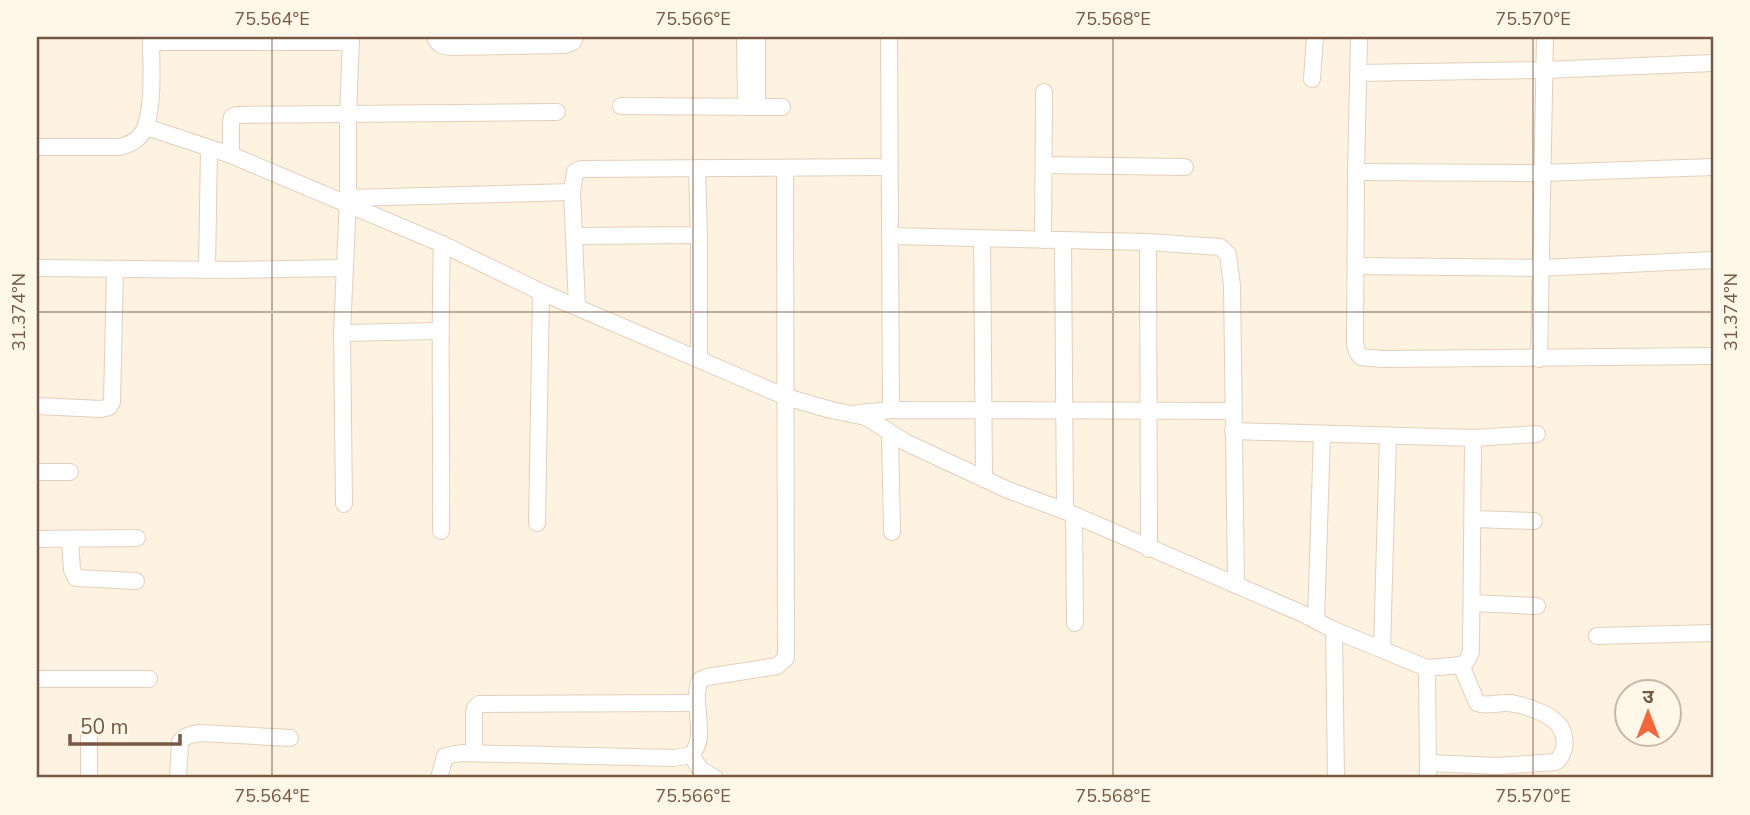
<svg xmlns="http://www.w3.org/2000/svg" width="1750" height="815" viewBox="0 0 1750 815" font-family="'Nunito Sans','Noto Sans Devanagari',sans-serif">
	<style>
		.lines { fill: none; stroke-linecap: round; stroke-linejoin: round }
		.minor-casing { stroke: #e3cfbb; stroke-width: 18 }
		.minor { stroke: #fff; stroke-width: 16 }
		.ticks { fill: none; stroke: #775845; stroke-width: 2; stroke-opacity: 0.45 }
		.neatline { fill: none; stroke: #775845; stroke-width: 2.5 }
		.ticks-label { font-size: 18px; text-anchor: middle; fill: #775845 }
	</style>
	<rect width="100%" height="100%" fill="#fef3e0"/>
	<g class="lines">
		<!-- minor casing -->
		<g class="minor-casing">
			<g id="minor">
				<path d="M435,37c3,8 8,9 16,10l114,-2 8,-3 2,-5"/>
				<path d="M745,37l1,70"/>
				<path d="M757,37v70"/>
				<path d="M889,37l2,373"/>
				<path d="M1359,37l-3,135 -1,171 2,9 4,5 21,2 331,-3"/>
				<path d="M151,42h200"/>
				<path d="M1358,73l186,-3 169,-7"/>
				<path d="M1312,79l3,-42"/>
				<path d="M621,106l161,1"/>
				<path d="M146,127l85,28 211,89 99,48 245,105 45,13 35,7 39,25 103,48 57,21 236,102 33,17 93,38 34,-3 5,-3 5,-10 2,-214"/>
				<path d="M37,147h81c13,-2 24,-9 28,-22 8,-24 5,-63 5,-88"/>
				<path d="M231,155v-33l1,-5 4,-2 321,-3"/>
				<path d="M1044,165l141,2"/>
				<path d="M1356,172l185,1 172,-6"/>
				<path d="M348,198l224,-6"/>
				<path d="M574,236l125,-1 -2,-67"/>
				<path d="M890,236l258,6 72,5 8,7 4,32 4,299"/>
				<path d="M982,238l2,241"/>
				<path d="M1043,240l1,-148"/>
				<path d="M1063,240l2,271"/>
				<path d="M1148,242l1,307"/>
				<path d="M1357,266l183,2 173,-8"/>
				<path d="M37,268l194,2 113,-2"/>
				<path d="M207,270l2,-122"/>
				<path d="M577,306l-5,-114 3,-20 6,-3 308,-2"/>
				<path d="M342,333l97,-2"/>
				<path d="M699,358v-123"/>
				<path d="M1539,359l6,-322"/>
				<path d="M37,406l64,3 8,-2 3,-5 3,-133"/>
				<path d="M859,413l32,-3 341,1"/>
				<path d="M1233,431l240,7 64,-4"/>
				<path d="M890,433l2,99"/>
				<path d="M37,472h33"/>
				<path d="M344,504l-2,-171 6,-135v-83l3,-78"/>
				<path d="M1074,516l1,107"/>
				<path d="M1474,519l60,2"/>
				<path d="M537,523l4,-231"/>
				<path d="M441,531c1,-96 -2,-192 1,-287"/>
				<path d="M37,539l100,-1"/>
				<path d="M70,539l2,31 4,8 60,3"/>
				<path d="M1472,603l65,3"/>
				<path d="M1316,620l6,-186"/>
				<path d="M1334,630l2,148"/>
				<path d="M1597,636l116,-3"/>
				<path d="M1382,649l6,-213"/>
				<path d="M1427,668l1,110"/>
				<path d="M37,679h112"/>
				<path d="M89,729v49"/>
				<path d="M474,753v-40l1,-5 4,-4 218,-1"/>
				<path d="M691,755l10,15 14,8"/>
				<path d="M1428,763l70,3 58,-4c7,-6 10,-16 8,-25 -2,-21 -36,-31 -54,-34 -12,-1 -22,4 -33,0l-16,-38"/>
				<path d="M178,778l2,-36c5,-7 13,-8 21,-9l89,5"/>
				<path d="M439,778l6,-22 16,-3 213,5 17,-3c18,-18 -1,-52 9,-75l7,-3 70,-11 9,-8 -1,-490"/>
			</g>
		</g>
		<!-- minor -->
		<use href="#minor" class="minor"/>
	</g>
	<!-- ticks -->
	<path class="ticks" d="M272,37v741M693,37v741M1113,37v741M1533,37v741M37,312h1676"/>
	<!-- border -->
	<rect width="1750" height="815" fill="none" stroke="#fff7e8" stroke-width="77"/>
	<!-- north arrow -->
	<g transform="translate(1648 713)"><circle r="33" fill="#fff7e8" stroke="#c9b7a7" stroke-width="2"/>
	<path d="M0-5L12 26L0 18L-12 26Z" fill="#f2683b"/>
	<text y="-10" font-size="19" font-weight="bold" text-anchor="middle" fill="#775845">उ</text>
	</g>
	<!-- scale -->
	<path d="M70 734v10h110v-10" fill="none" stroke="#775845" stroke-width="3.5"/>
	<text x="80" y="734" font-size="21" fill="#775845" stroke="#fff7e8" stroke-width="5" paint-order="stroke">50 m</text>
	<rect x="38" y="38" width="1674" height="738" class="neatline"/>
	<g class="ticks-label">
		<text x="272" y="25">75.564°E</text>
		<text x="693" y="25">75.566°E</text>
		<text x="1113" y="25">75.568°E</text>
		<text x="1533" y="25">75.570°E</text>
		<text transform="translate(19 312) rotate(-90)" y="6">31.374°N</text>
		<text transform="translate(1731 312) rotate(-90)" y="6">31.374°N</text>
		<text x="272" y="802">75.564°E</text>
		<text x="693" y="802">75.566°E</text>
		<text x="1113" y="802">75.568°E</text>
		<text x="1533" y="802">75.570°E</text>
	</g>
</svg>
